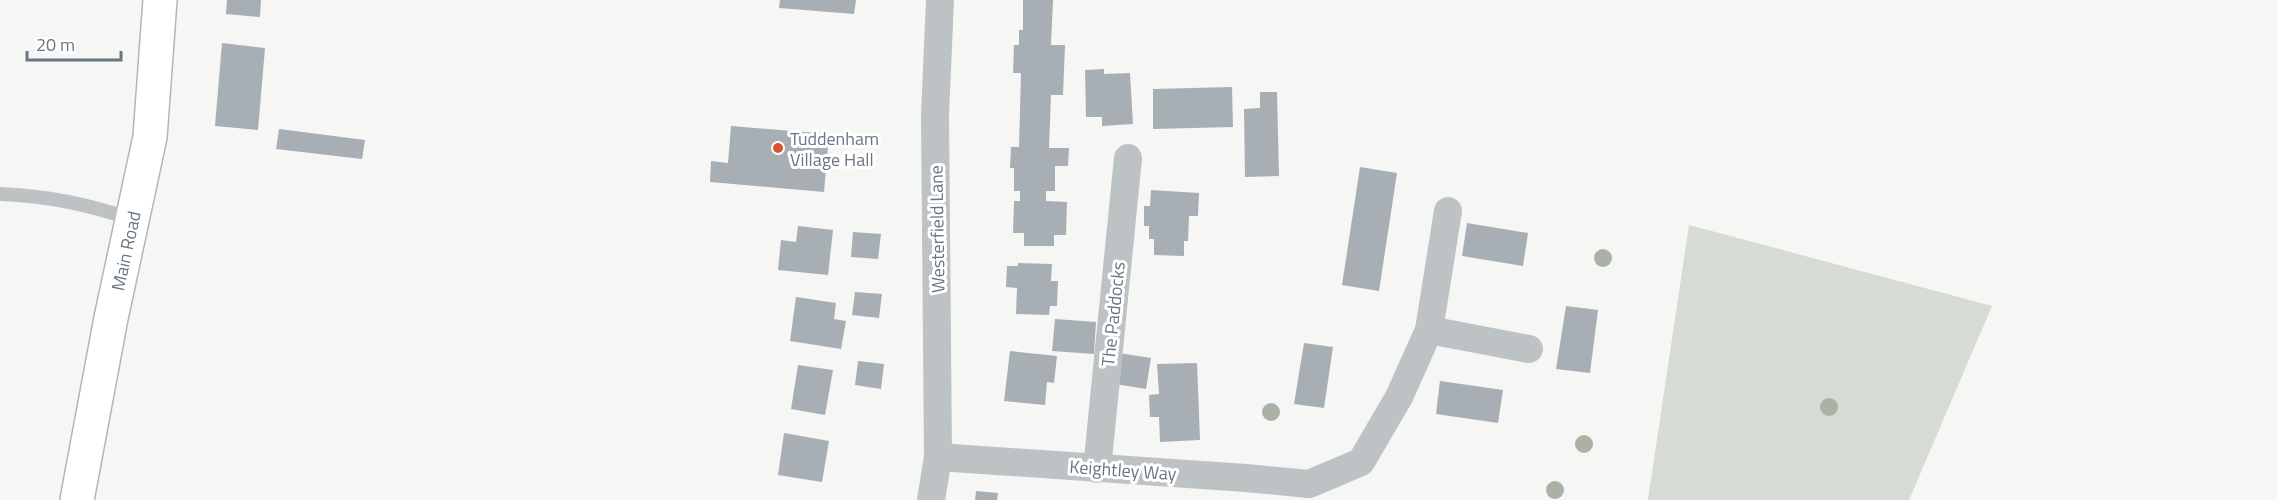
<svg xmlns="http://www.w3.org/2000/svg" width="2277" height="500" viewBox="0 0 2277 500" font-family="'Titillium Web',sans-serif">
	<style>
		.green { fill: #d6dbd3 }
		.building { fill: #a7afb4 }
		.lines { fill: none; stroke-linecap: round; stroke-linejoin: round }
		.secondary-casing { stroke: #b0b6ba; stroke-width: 36 }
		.lane { stroke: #bdc2c5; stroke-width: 14 }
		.street { stroke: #bdc2c5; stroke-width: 28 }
		.secondary { stroke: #fff; stroke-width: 33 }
		.tree { fill: #aab2a6 }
		.poi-dot { fill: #d95231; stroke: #fff; stroke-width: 2 }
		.labels { text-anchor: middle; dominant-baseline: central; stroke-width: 6; stroke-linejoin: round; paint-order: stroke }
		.poi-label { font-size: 18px; fill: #677783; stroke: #fff; text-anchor: start }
		.street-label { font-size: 18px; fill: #677783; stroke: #fff }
	</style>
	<rect width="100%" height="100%" fill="#f6f6f4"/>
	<!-- green -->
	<path class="green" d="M1689,225l303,81 -83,194h-261z"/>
	<!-- building -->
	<g class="building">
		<path d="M227,0h34l-1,17 -34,-3z"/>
		<path d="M780,0h76l-2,14 -75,-6z"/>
		<path d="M1023,0h30l-2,45h14l-2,50h-12l-2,53h20l-1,18h-13v25h-9v10l21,1 -1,33h-12v11h-30v-13h-11l1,-32h6v-10h-6v-23h-4l1,-21h8l2,-74h-8l1,-28h5v-15h4z"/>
		<path d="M222,43l43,5 -7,82 -43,-4z"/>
		<path d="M1104,69v5l26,-1 3,51 -31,2v-9h-16l-1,-47z"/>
		<path d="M1232,87l1,40 -80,2v-40z"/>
		<path d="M1260,92h17l2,84 -34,1 -1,-68 16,-1z"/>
		<path d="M731,126l98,8 -5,58 -114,-10 1,-21 17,2z"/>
		<path d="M279,129l86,11 -3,19 -86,-10z"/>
		<path d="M1360,167l37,6 -18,118 -37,-6z"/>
		<path d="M1151,190l48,3 -1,23h-9l-1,25h-4v15l-30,-1v-16h-5v-13h-5v-20h6z"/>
		<path d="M1467,223l61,10 -5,33 -61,-10z"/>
		<path d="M798,226l35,4 -5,45 -50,-5 3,-30 15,2z"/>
		<path d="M853,232l28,2 -3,25 -27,-2z"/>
		<path d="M1018,263l34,1 -1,17h7l-1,25h-7l-1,9 -33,-1 1,-26 -11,-1 1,-21h11z"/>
		<path d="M855,292l27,2 -3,24 -27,-3z"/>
		<path d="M796,297l40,6 -2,16 12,2 -5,28 -51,-8z"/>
		<path d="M1566,306l32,4 -8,63 -34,-4z"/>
		<path d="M1055,319l41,3 -2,32 -42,-3z"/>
		<path d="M1304,343l29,4 -9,61 -30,-4z"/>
		<path d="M1010,351l47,5 -3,27 -7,-1 -2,23 -41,-4z"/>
		<path d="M1119,353l32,5 -5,31 -31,-5z"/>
		<path d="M858,361l26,3 -3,25 -26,-4z"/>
		<path d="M1197,363l3,77 -40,2 -1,-25h-9l-1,-22 10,-1 -2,-30z"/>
		<path d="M798,365l35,5 -8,45 -34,-6z"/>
		<path d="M1440,381l63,9 -5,33 -62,-9z"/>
		<path d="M784,433l45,8 -7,41 -44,-7z"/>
		<path d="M976,491l22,2 -1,7h-22z"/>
	</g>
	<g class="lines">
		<!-- secondary casing -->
		<g class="secondary-casing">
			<g id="secondary">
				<path id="s1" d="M77,500l34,-182 39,-181 10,-137"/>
			</g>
		</g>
		<!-- lane -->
		<path class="lane" d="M0,194c48,2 86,10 132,25"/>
		<!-- street -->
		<g class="street">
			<path d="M1429,330l100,19"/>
			<path d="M938,457l308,21 63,6 52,-22 38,-65 30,-67 19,-119"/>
			<path d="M1097,469l31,-311"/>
			<path d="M931,500l7,-43 -3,-342 5,-115"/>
		</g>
		<!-- secondary -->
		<use href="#secondary" class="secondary"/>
	</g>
	<!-- trees -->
	<g class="tree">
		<circle cx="1603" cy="258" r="9"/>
		<circle cx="1829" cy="407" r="9"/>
		<circle cx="1271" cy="412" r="9"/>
		<circle cx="1584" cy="444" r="9"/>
		<circle cx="1555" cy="490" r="9"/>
	</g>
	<!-- markers -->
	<circle class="poi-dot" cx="778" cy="148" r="6"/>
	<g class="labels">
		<!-- poi labels -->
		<g class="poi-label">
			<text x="790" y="138">Tuddenham<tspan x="790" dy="21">Village Hall</tspan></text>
		</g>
		<!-- street labels -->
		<g class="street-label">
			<text transform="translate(937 229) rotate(-91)">Westerfield Lane</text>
			<text stroke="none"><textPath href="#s1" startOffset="254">Main Road</textPath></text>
			<text transform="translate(1113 314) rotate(-84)">The Paddocks</text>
			<text transform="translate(1123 470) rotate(4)">Keightley Way</text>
		</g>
	</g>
	<!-- scale -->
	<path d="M27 51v9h94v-9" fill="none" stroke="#677783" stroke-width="3"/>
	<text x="36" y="51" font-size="18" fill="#677783" stroke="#ffffff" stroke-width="4.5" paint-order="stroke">20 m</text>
</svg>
